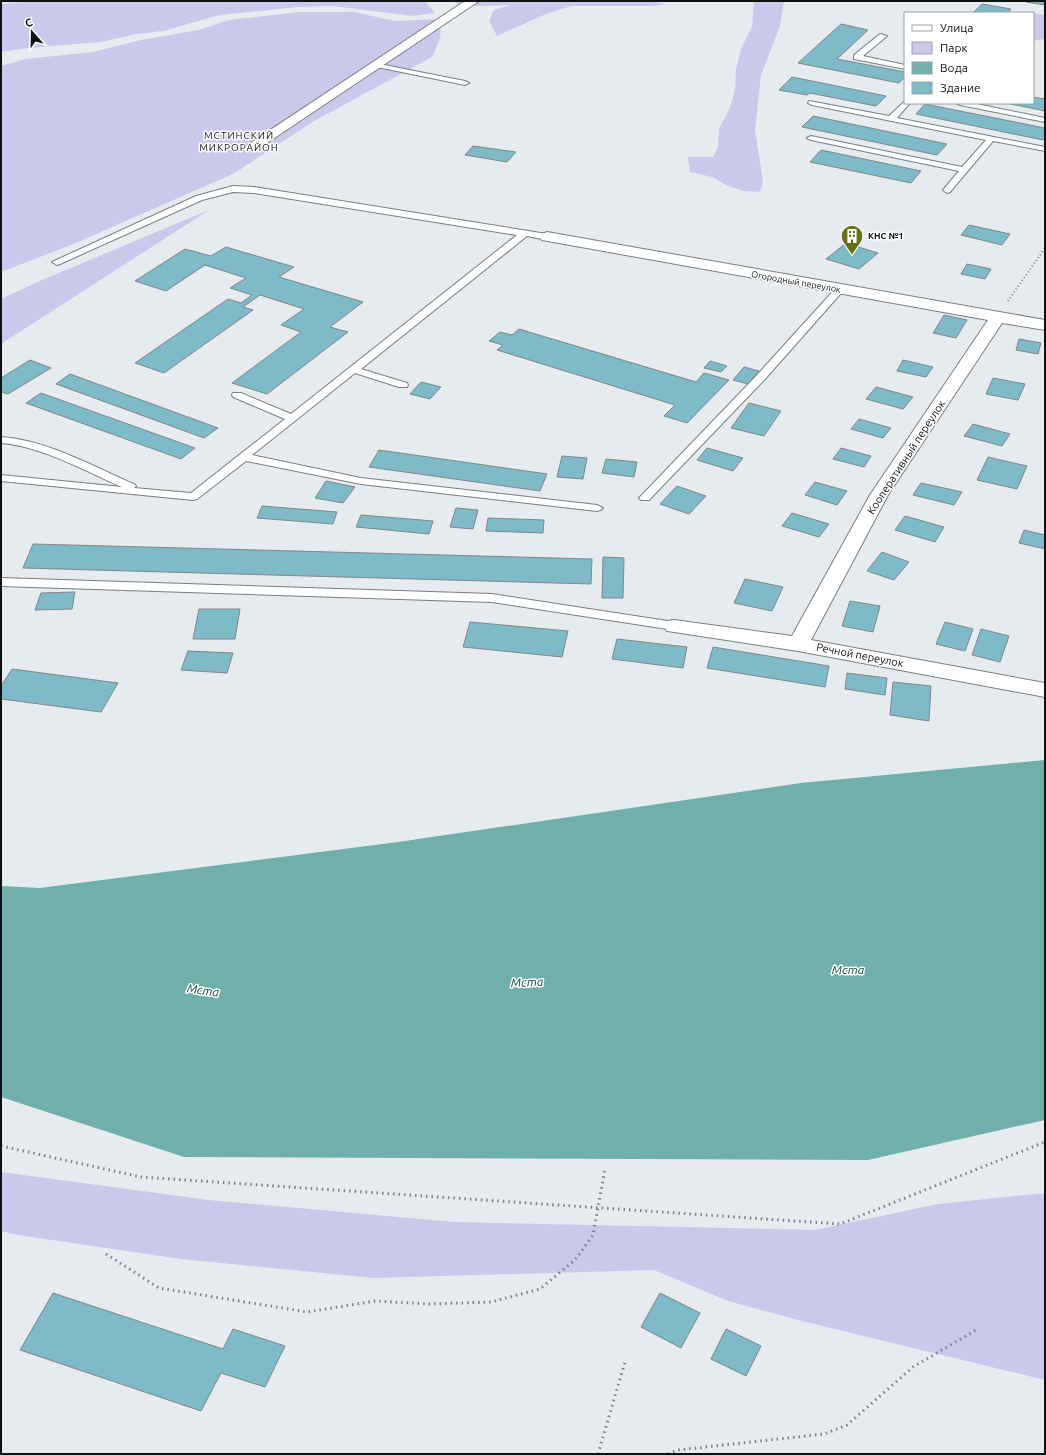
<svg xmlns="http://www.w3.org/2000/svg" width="1046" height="1455" viewBox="0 0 1046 1455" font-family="Ubuntu,sans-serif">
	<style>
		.green { fill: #cbc9eb }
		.water { fill: #71afaa }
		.building { fill: #7ebac8; stroke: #808789 }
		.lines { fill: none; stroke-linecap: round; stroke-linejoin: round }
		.lane-casing { stroke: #787e81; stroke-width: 2 }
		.street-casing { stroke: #787e81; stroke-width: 2 }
		.path-far1 { stroke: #7d8184; stroke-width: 2; stroke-dasharray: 1 2.5; stroke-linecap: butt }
		.path { stroke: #7d8184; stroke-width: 3; stroke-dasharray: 1.5 4; stroke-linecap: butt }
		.lane { fill: #fff; fill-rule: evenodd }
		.street { fill: #fff; fill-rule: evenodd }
		.labels { text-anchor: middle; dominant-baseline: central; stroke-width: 3; stroke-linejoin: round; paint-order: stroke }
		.far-poi-label { font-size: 9px; font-weight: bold; fill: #0e1011; stroke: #fff; text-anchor: start }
		.far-street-label { font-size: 9px; fill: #0e1011; stroke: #fff }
		.far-neighbourhood-label { font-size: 10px; letter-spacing: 1px; fill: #0e1011; stroke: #fff }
		.street-label { font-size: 11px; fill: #0e1011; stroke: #fff }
		.water-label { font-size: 12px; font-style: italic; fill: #013f3c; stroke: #fff }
	</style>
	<rect width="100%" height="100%" fill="#e5ebef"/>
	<!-- green -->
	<g class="green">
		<path d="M33,1h392l10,12 -22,3 -80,-10 -34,1 -79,8 -57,16 -27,3 -35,8 -73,6 -27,4v-48z"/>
		<path d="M454,1h194l18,3 -13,2h-82l-25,8 -49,22 -8,-15 5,-11 17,-5 -32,1 -22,-2z"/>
		<path d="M754,1h30l-4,25 -19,49 -6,55 8,52 -3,10 -16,-1 -16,-5 -16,-9 -22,-5 -2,-15h25l5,-10 1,-18 11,-21 5,-18 1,-21 5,-20 11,-22z"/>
		<path d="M300,12h54l41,9 46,-2 -1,20 -8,18 -118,64 -81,53 -162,71 -70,27v-206l24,-7 68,-7 48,-12 58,-10 30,-10z"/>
		<path d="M1033,13l12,2v24l-12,2z"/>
		<path d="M209,210l-208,134v-45l41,-19z"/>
		<path d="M1,1172l208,28 245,22 361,8 123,-26 107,-11v187l-239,-58 -78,-21 -74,-31 -281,8 -192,-19 -163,-24 -17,-4z"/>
	</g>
	<!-- water -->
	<path class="water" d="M1045,760v360l-177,40 -684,-3 -183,-60v-211l39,2 358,-46 403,-59z"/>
	<!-- building -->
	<g class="building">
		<path d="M1027,1h18v4l-19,-3z"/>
		<path d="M982,4l29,5 -3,4h-35z"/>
		<path d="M841,24l27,6 -31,29 68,13v5l-6,6 -101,-20z"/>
		<path d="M792,77l94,19 -10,10 -66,-13 -3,2 -28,-5z"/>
		<path d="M1033,97l12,2v12l-39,-8h27z"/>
		<path d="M925,104l120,24v9l-2,3 -127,-26z"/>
		<path d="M813,116l134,28 -10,11 -135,-28z"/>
		<path d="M473,146l43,6 -9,10 -42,-7z"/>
		<path d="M821,150l100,21 -10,12 -101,-21z"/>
		<path d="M969,225l41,9 -8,11 -41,-10z"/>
		<path d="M846,243l32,10 -19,16 -33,-10z"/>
		<path d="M226,247l68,20 -15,10 84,25 -33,25 18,5 -81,62 -35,-11 69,-51 -20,-7 23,-16 -44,-14 -17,12 10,3 -89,63 -29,-10 93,-64 13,4 11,-8 -22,-7 16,-10 -41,-13 -39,26 -31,-10 50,-32 26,7z"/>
		<path d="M967,264l24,5 -6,10 -24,-5z"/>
		<path d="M944,315l23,5 -11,18 -23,-5z"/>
		<path d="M519,329l177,53 8,-9 25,7 -42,43 -23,-7 11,-11 -178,-55 6,-5 -14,-4 11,-9 12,3z"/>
		<path d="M1019,339l22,4 -3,11 -22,-4z"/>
		<path d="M30,360l21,8 -43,26 -7,-2v-14z"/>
		<path d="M903,360l30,7 -7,10 -29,-6z"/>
		<path d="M710,361l17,5 -6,6 -17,-4z"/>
		<path d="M744,367l15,4 -11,13 -15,-4z"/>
		<path d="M70,374l148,54 -14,10 -148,-54z"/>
		<path d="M993,378l32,6 -7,16 -32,-6z"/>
		<path d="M421,382l20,5 -11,12 -20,-5z"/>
		<path d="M876,387l37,10 -10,12 -37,-10z"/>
		<path d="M41,393l154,55 -14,11 -155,-56z"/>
		<path d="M749,403l32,8 -17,25 -33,-8z"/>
		<path d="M859,419l32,9 -8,10 -32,-9z"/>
		<path d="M973,424l37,10 -8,12 -38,-10z"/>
		<path d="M707,448l36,10 -10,13 -36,-11z"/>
		<path d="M841,448l30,8 -7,11 -31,-8z"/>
		<path d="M379,450l168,24 -7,17 -171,-24z"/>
		<path d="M562,456l25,2 -4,21 -26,-2z"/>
		<path d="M988,457l39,9 -10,23 -40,-9z"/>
		<path d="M606,459l31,3 -3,15 -32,-4z"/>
		<path d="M326,481l29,6 -12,16 -28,-5z"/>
		<path d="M815,482l32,9 -10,14 -32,-10z"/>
		<path d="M921,483l41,9 -8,13 -41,-10z"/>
		<path d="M677,486l29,10 -17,18 -29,-10z"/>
		<path d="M262,506l75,6 -4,12 -76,-6z"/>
		<path d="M456,508l22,2 -5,19 -23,-2z"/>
		<path d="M792,513l37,11 -10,13 -37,-11z"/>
		<path d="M361,515l72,6 -4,13 -73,-7z"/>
		<path d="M905,516l39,11 -9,15 -40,-12z"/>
		<path d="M488,518l56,2 -1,13 -57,-2z"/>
		<path d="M1024,530l21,5v14l-26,-6z"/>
		<path d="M33,544l559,15 -1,25 -568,-16z"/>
		<path d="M882,552l27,10 -15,18 -27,-9z"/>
		<path d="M603,557l21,1 -1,40h-21z"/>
		<path d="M745,579l38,8 -11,24 -38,-8z"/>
		<path d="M75,592l-3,17 -37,1 6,-17z"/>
		<path d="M850,601l30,5 -7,26 -31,-6z"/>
		<path d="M199,609h41l-5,30h-42z"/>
		<path d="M470,622l98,9 -6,26 -99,-10z"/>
		<path d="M945,622l28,7 -8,22 -29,-7z"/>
		<path d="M981,629l28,7 -9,26 -28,-7z"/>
		<path d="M617,639l70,8 -4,21 -71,-9z"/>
		<path d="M713,647l116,19 -4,21 -118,-19z"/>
		<path d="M188,651l45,2 -6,20 -46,-3z"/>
		<path d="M12,669l106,14 -17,29 -100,-13v-13z"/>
		<path d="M847,673l40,5 -2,17 -40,-6z"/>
		<path d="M893,682l38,4 -2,35 -39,-6z"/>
		<path d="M53,1293l170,56 10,-20 52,17 -20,41 -44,-14 -20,38 -181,-61z"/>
		<path d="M660,1293l40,20 -19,35 -40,-21z"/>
		<path d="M726,1329l35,17 -15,30 -35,-17z"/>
	</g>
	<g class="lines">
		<!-- lane casing -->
		<g class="lane-casing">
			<g id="lane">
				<path d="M880,34l7,2 -24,20 42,9v4l-51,-10v-4z"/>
				<path d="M374,63l91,18 4,2 -4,2 -88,-18h-3z"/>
				<path d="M809,101l80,15 16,-15v2h5l-13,15 148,29v4l-52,-10 -43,51 -3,1 -4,-3 16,-19 -148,-31 -4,-2 4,-2 151,31 24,-27 -174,-35 -4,-2z"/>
				<path d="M956,103h16l73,15v4l-85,-17z"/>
				<path d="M233,186l21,1 293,47 4,3 -4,3 -20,-4 -166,133 46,14 1,2 -1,2h-8l-44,-14 -103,82 109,23 236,27 6,3 -2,2 -4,1 -236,-27 -115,-23 -49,38 -4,1 -192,-19v-6l121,12c-37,-16 -81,-41 -121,-44v-6c46,3 91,29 133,47l2,2 -2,2 57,5 94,-74 -52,-22 -1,-2 1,-2h8l50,21 226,-179 -263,-42 -21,-1 -31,8 -142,64 -3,1 -5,-3 144,-66z"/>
				<path d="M839,287l3,1v4l-76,86 -117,122h-8l-2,-2 2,-2 117,-122 78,-86z"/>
				<path d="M1,578l491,16 182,28 6,4 -6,4 -182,-28 -491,-16z"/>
			</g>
		</g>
		<!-- street casing -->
		<g class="street-casing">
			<g id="street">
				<path d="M465,1h14l-221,148h-10l-2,-3z"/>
				<path d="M547,232l498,88v10l-43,-7 -114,172 -77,145 234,43v14l-247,-46 -124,-19 -7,-1 -3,-5 3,-5 7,-1 118,16 78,-141 118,-175 -446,-80 -3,-3 3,-3z"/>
			</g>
		</g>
		<!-- path-far1 -->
		<path class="path-far1" d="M1008,301l37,-53"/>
		<!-- path -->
		<g class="path">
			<path d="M1,1146l140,31 699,47 205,-82"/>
			<path d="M106,1254l53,34 148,24 68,-11 55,3 61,-2 49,-13 35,-29 18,-25 12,-66"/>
			<path d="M598,1454l27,-92"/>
			<path d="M668,1454l10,-4 146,-16 23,-9 66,-58 63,-37"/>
		</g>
		<!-- lane -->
		<use href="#lane" class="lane"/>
		<!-- street -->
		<use href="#street" class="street"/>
	</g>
	<!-- icons -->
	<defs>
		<g id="building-pin" transform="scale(1.15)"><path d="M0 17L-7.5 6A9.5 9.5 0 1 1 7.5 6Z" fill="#677019" stroke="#fff"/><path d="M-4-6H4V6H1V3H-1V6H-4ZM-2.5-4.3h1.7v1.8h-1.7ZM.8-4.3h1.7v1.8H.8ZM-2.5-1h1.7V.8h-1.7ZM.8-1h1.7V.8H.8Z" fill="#fff"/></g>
	</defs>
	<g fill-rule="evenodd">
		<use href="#building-pin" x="852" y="236"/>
	</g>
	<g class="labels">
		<!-- far-poi labels -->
		<g class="far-poi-label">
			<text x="868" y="236">КНС №1</text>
		</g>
		<!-- far-street labels -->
		<g class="far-street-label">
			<text transform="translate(796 282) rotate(10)">Огородный переулок</text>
		</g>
		<!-- far-neighbourhood labels -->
		<g class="far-neighbourhood-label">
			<text x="239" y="135">МСТИНСКИЙ<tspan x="239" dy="12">МИКРОРАЙОН</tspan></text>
		</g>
		<!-- street labels -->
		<g class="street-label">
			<text transform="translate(906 457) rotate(-57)">Кооперативный переулок</text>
			<text transform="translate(860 655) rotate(11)">Речной переулок</text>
		</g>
		<!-- water labels -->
		<g class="water-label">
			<text x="848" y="969">Мста</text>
			<text transform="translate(527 982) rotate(-3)">Мста</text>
			<text transform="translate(203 990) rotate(8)">Мста</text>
		</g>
	</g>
	<!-- border -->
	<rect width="1046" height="1455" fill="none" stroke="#0e1011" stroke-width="4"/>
	<!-- legend -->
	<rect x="904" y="12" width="130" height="92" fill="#ffffff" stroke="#9f9fa0"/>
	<rect x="912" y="25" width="20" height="6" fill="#ffffff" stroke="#9f9fa0"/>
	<text x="940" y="32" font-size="12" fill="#0e1011">Улица</text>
	<rect x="912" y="42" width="20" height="12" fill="#cbc9eb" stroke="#9f9fa0"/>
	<text x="940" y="52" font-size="12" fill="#0e1011">Парк</text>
	<rect x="912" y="62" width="20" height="12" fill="#71afaa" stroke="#9f9fa0"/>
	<text x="940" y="72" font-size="12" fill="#0e1011">Вода</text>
	<rect x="912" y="82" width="20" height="12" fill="#7ebac8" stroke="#9f9fa0"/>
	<text x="940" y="92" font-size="12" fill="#0e1011">Здание</text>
	<!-- north arrow -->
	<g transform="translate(32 32) rotate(340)" stroke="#ffffff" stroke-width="3" paint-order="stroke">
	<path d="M0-3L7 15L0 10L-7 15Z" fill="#0e1011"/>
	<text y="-6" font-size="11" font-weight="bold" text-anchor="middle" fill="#0e1011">С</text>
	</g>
</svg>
